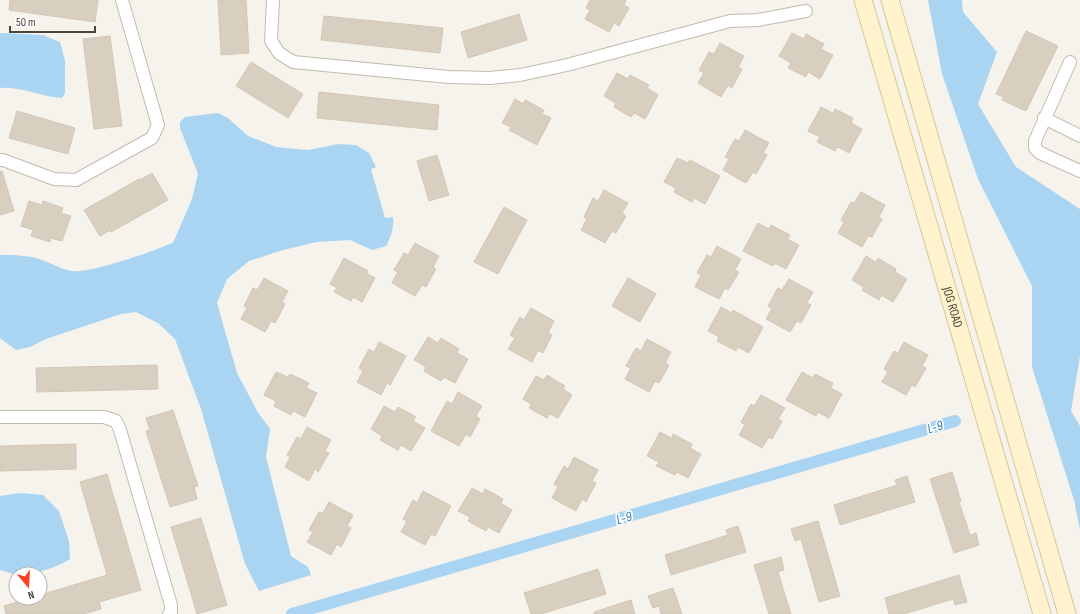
<svg xmlns="http://www.w3.org/2000/svg" width="1080" height="614" viewBox="0 0 1080 614" font-family="'Sofia Sans Condensed',sans-serif">
	<style>
		.water { fill: #a9d4f2 }
		.lines { fill: none; stroke-linecap: round; stroke-linejoin: round }
		.canal { stroke: #a9d4f2; stroke-width: 12 }
		.building { fill: #d8cfc1; stroke: #d3c7b4 }
		.street-casing { stroke: #c2bbae; stroke-width: 14 }
		.secondary-casing { stroke: #d6c79b; stroke-width: 19 }
		.street { stroke: #fff; stroke-width: 12 }
		.secondary { stroke: #fff3cd; stroke-width: 17 }
		.labels { text-anchor: middle; dominant-baseline: central; stroke-width: 3.5; stroke-linejoin: round; paint-order: stroke }
		.street-label { font-size: 13px; fill: #4b4439; stroke: #fff }
		.water-label { font-size: 14px; font-style: italic; fill: #2e7ab2; stroke: #fff }
	</style>
	<rect width="100%" height="100%" fill="#f6f3ec"/>
	<!-- water -->
	<g class="water">
		<path d="M928,0h34l1,12 34,40 -19,52 38,63 64,42v147l-9,55 9,15v104l-6,-30 -42,-133v-81l-54,-107 -36,-105z"/>
		<path d="M0,33l43,2 17,7 5,19v32l-3,5c-21,-1 -41,-12 -62,-10z"/>
		<path d="M218,113l10,5 20,18 28,11 32,3 31,-6 17,1 13,8 7,14 -5,2 14,49 8,-1c1,11 -2,20 -7,29l-14,4 -22,-10 -33,2 -34,8 -34,11 -22,18 -10,24 20,70 20,38 13,18 -4,28 25,99 17,11 3,8 -52,16 -14,-27 -44,-155 -26,-70 -17,-16 -22,-11 -15,2 -75,25 -16,8 -14,3 -16,-12v-83c15,0 28,0 42,5 9,3 19,9 29,11 19,3 82,-20 102,-28l19,-44 6,-25 -18,-46v-6l5,-5z"/>
		<path d="M20,493l23,2 16,16 10,30 1,18c-16,10 -35,15 -54,15v1l-16,-5v-74z"/>
	</g>
	<g class="lines">
		<!-- canal -->
		<path class="canal" d="M292,614l663,-193"/>
	</g>
	<!-- building -->
	<g class="building">
		<path d="M10,0h88l-3,22 -86,-12z"/>
		<path d="M218,0h28l3,53 -28,2z"/>
		<path d="M590,0h36l-2,5 5,3 -10,18 -5,-3 -5,9 -24,-13 5,-9 -4,-2z"/>
		<path d="M519,14l8,26 -59,18 -7,-26z"/>
		<path d="M324,16l119,12 -3,25 -119,-13z"/>
		<path d="M1026,31l32,15 -32,65 -24,-11 2,-3 -8,-3z"/>
		<path d="M792,33l12,6 2,-5 18,10 -3,5 12,6 -13,24 -12,-7 -2,5 -18,-9 3,-5 -12,-7z"/>
		<path d="M110,36l12,90 -28,3 -11,-90z"/>
		<path d="M720,43l24,13 -6,11 4,2 -10,19 -4,-3 -7,12 -23,-14 6,-10 -5,-3 10,-18 5,2z"/>
		<path d="M251,62l52,32 -15,24 -52,-32z"/>
		<path d="M617,73l11,6 2,-4 19,10 -2,3 11,7 -13,24 -11,-6 -3,4 -17,-10 2,-4 -12,-7z"/>
		<path d="M319,92l120,13 -2,25 -120,-12z"/>
		<path d="M515,99l8,5 2,-4 19,10 -2,4 9,4 -14,27 -28,-15 2,-3 -9,-4z"/>
		<path d="M821,107l12,6 2,-4 18,9 -2,5 11,6 -13,24 -11,-6 -3,4 -18,-9 3,-5 -12,-6z"/>
		<path d="M17,111l58,17 -7,26 -59,-16z"/>
		<path d="M745,130l24,13 -6,10 4,2 -11,19 -3,-2 -7,11 -23,-13 6,-11 -4,-2 10,-18 4,2z"/>
		<path d="M437,155l12,40 -20,6 -12,-40z"/>
		<path d="M677,158l11,5 2,-3 30,16 -15,28 -11,-6 -2,4 -18,-10 2,-4 -12,-6z"/>
		<path d="M2,171l12,40 -14,4v-43z"/>
		<path d="M152,173l16,27 -57,32 -1,-2 -10,6 -16,-26 55,-31 1,1z"/>
		<path d="M604,190l24,13 -6,10 4,3 -10,17 -4,-2 -7,12 -24,-13 6,-11 -3,-2 9,-19 5,3z"/>
		<path d="M861,192l24,13 -6,12 3,2 -10,18 -4,-1 -6,11 -24,-14 6,-11 -3,-2 10,-18 3,1z"/>
		<path d="M29,201l13,4 1,-4 20,7 -2,5 10,3 -9,25 -11,-3 -1,4 -19,-6 2,-6 -12,-4z"/>
		<path d="M504,207l23,13 -29,54 -24,-12z"/>
		<path d="M758,223l11,6 2,-4 19,10 -3,4 12,6 -13,24 -11,-6 -2,3 -30,-15z"/>
		<path d="M415,243l24,13 -6,11 3,2 -10,18 -4,-2 -7,11 -23,-13 6,-11 -4,-2 10,-17 4,2z"/>
		<path d="M717,246l24,13 -6,11 4,2 -11,18 -3,-2 -6,11 -24,-12 6,-12 -4,-2 10,-18 4,2z"/>
		<path d="M866,256l10,6 2,-4 18,11 -1,3 12,7 -14,23 -12,-7 -2,5 -17,-10 2,-3 -12,-7z"/>
		<path d="M344,258l24,13 -2,2 9,5 -13,24 -9,-5 -2,4 -17,-9 3,-4 -7,-4z"/>
		<path d="M264,278l24,13 -6,11 3,2 -10,19 -4,-2 -6,11 -24,-13 6,-11 -3,-2 9,-18 4,2z"/>
		<path d="M628,278l28,16 -16,28 -28,-16z"/>
		<path d="M789,279l24,13 -6,11 4,2 -10,18 -4,-2 -7,11 -24,-13 6,-11 -4,-2 10,-18 4,2z"/>
		<path d="M721,307l11,6 1,-3 30,17 -14,26 -11,-6 -2,4 -19,-10 2,-4 -11,-6z"/>
		<path d="M531,308l23,13 -6,12 4,2 -9,18 -5,-3 -6,12 -24,-13 7,-11 -5,-3 10,-18 4,3z"/>
		<path d="M428,337l10,6 3,-5 18,11 -2,4 11,6 -13,24 -11,-6 -3,4 -17,-10 2,-4 -12,-7z"/>
		<path d="M647,339l24,13 -6,11 4,2 -10,18 -4,-2 -6,11 -24,-13 6,-11 -5,-2 10,-18 5,3z"/>
		<path d="M379,342l27,14 -16,29 -3,-2 -6,12 -24,-13 6,-11 -4,-3 10,-19 5,3z"/>
		<path d="M904,342l24,13 -6,11 4,2 -11,19 -3,-2 -6,10 -24,-13 6,-10 -4,-3 10,-18 4,2z"/>
		<path d="M157,365l1,24 -121,3 -1,-24z"/>
		<path d="M276,372l12,5 2,-3 19,9 -3,5 11,5 -12,24 -12,-6 -2,4 -17,-9 2,-5 -12,-6z"/>
		<path d="M802,372l11,6 2,-4 18,9 -2,5 11,6 -13,24 -11,-6 -2,4 -30,-16z"/>
		<path d="M547,375l18,11 -2,3 9,6 -14,23 -8,-4 -3,4 -18,-10 2,-4 -8,-5 13,-23 8,4z"/>
		<path d="M458,392l24,14 -6,10 4,3 -10,18 -4,-3 -7,12 -28,-15 16,-30 5,3z"/>
		<path d="M761,395l24,13 -7,11 4,2 -10,18 -3,-2 -7,11 -23,-13 6,-10 -4,-3 10,-18 3,2z"/>
		<path d="M384,406l11,6 3,-5 18,10 -3,4 12,7 -14,23 -10,-6 -3,5 -18,-10 2,-4 -11,-7z"/>
		<path d="M173,410l25,76 -4,1 3,12 -27,8 -24,-76 4,-1 -4,-12z"/>
		<path d="M307,427l24,13 -6,11 4,2 -11,19 -3,-3 -6,12 -24,-14 5,-10 -3,-2 10,-18 4,2z"/>
		<path d="M660,432l12,6 1,-4 19,10 -2,4 11,6 -13,24 -11,-6 -2,3 -19,-9 3,-4 -12,-6z"/>
		<path d="M76,444v25l-76,2v-25z"/>
		<path d="M574,457l24,13 -6,11 4,2 -10,19 -4,-3 -6,12 -24,-13 6,-11 -4,-3 10,-18 4,3z"/>
		<path d="M952,472l9,29 -2,1 11,33 6,-2 3,12 -25,8 -24,-74z"/>
		<path d="M107,474l34,116 -42,12 2,7 -17,5h-78l-2,-8 26,-8h10v-3l67,-20 -27,-93z"/>
		<path d="M907,476l8,26 -75,23 -6,-20 63,-20 -2,-5z"/>
		<path d="M472,488l11,6 2,-5 18,10 -2,4 11,7 -13,23 -11,-6 -2,4 -18,-10 2,-4 -12,-6z"/>
		<path d="M423,491l28,15 -16,30 -4,-2 -6,11 -24,-13 6,-11 -4,-2 10,-19 4,3z"/>
		<path d="M329,502l24,13 -6,11 4,2 -10,19 -4,-3 -6,11 -24,-13 6,-10 -4,-2 10,-18 4,1z"/>
		<path d="M201,518l26,87 -30,9 -26,-87z"/>
		<path d="M818,521l22,75 -21,6 -18,-63 -6,2 -4,-12z"/>
		<path d="M738,526l8,26 -75,23 -6,-20 63,-20 -2,-5z"/>
		<path d="M781,557l3,13 -6,2 13,42h-22l-15,-49z"/>
		<path d="M598,569l8,25 -65,20h-10l-7,-21z"/>
		<path d="M959,575l8,27 -12,3 -2,-6 -49,15h-15l-4,-16z"/>
		<path d="M673,588l9,26h-21l-2,-8 -6,2 -5,-12z"/>
		<path d="M631,600l4,14h-41v-2z"/>
	</g>
	<g class="lines">
		<!-- street casing -->
		<g class="street-casing">
			<g id="street">
				<path d="M273,0l-2,41 8,12 14,9 156,15 41,1 30,-3 47,-10 163,-44 28,-1 48,-9"/>
				<path d="M1070,62l-35,79v7l5,5 40,18"/>
				<path d="M1044,118l36,18"/>
				<path d="M0,160h3l51,19 22,1 76,-42 6,-13 -36,-125"/>
				<path d="M0,417h104l12,4 4,9 51,175v7l-2,2"/>
			</g>
		</g>
		<!-- secondary casing -->
		<g class="secondary-casing">
			<g id="secondary">
				<path id="s1" d="M863,0l179,614"/>
				<path d="M890,0l177,614"/>
			</g>
		</g>
		<!-- street -->
		<use href="#street" class="street"/>
		<!-- secondary -->
		<use href="#secondary" class="secondary"/>
	</g>
	<g class="labels">
		<!-- street labels -->
		<g class="street-label">
			<text stroke="none"><textPath href="#s1" startOffset="320">JOG ROAD</textPath></text>
		</g>
		<!-- water labels -->
		<g class="water-label">
			<text transform="translate(935 427) rotate(-16)">L-9</text>
			<text transform="translate(624 518) rotate(-16)">L-9</text>
		</g>
	</g>
	<!-- north arrow -->
	<g transform="translate(28 586) rotate(162)"><circle r="19" fill="#ffffff" stroke="#b7b4b0"/>
	<path d="M0-3L7 15L0 10L-7 15Z" fill="#fc3f1d"/>
	<text y="-6" font-size="11" font-weight="bold" text-anchor="middle" fill="#4b4439">N</text>
	</g>
	<!-- scale -->
	<path d="M10 26v6h85v-6" fill="none" stroke="#4b4439" stroke-width="2"/>
	<text x="16" y="26" font-size="12" fill="#4b4439" stroke="#ffffff" stroke-width="3" paint-order="stroke">50 m</text>
</svg>
